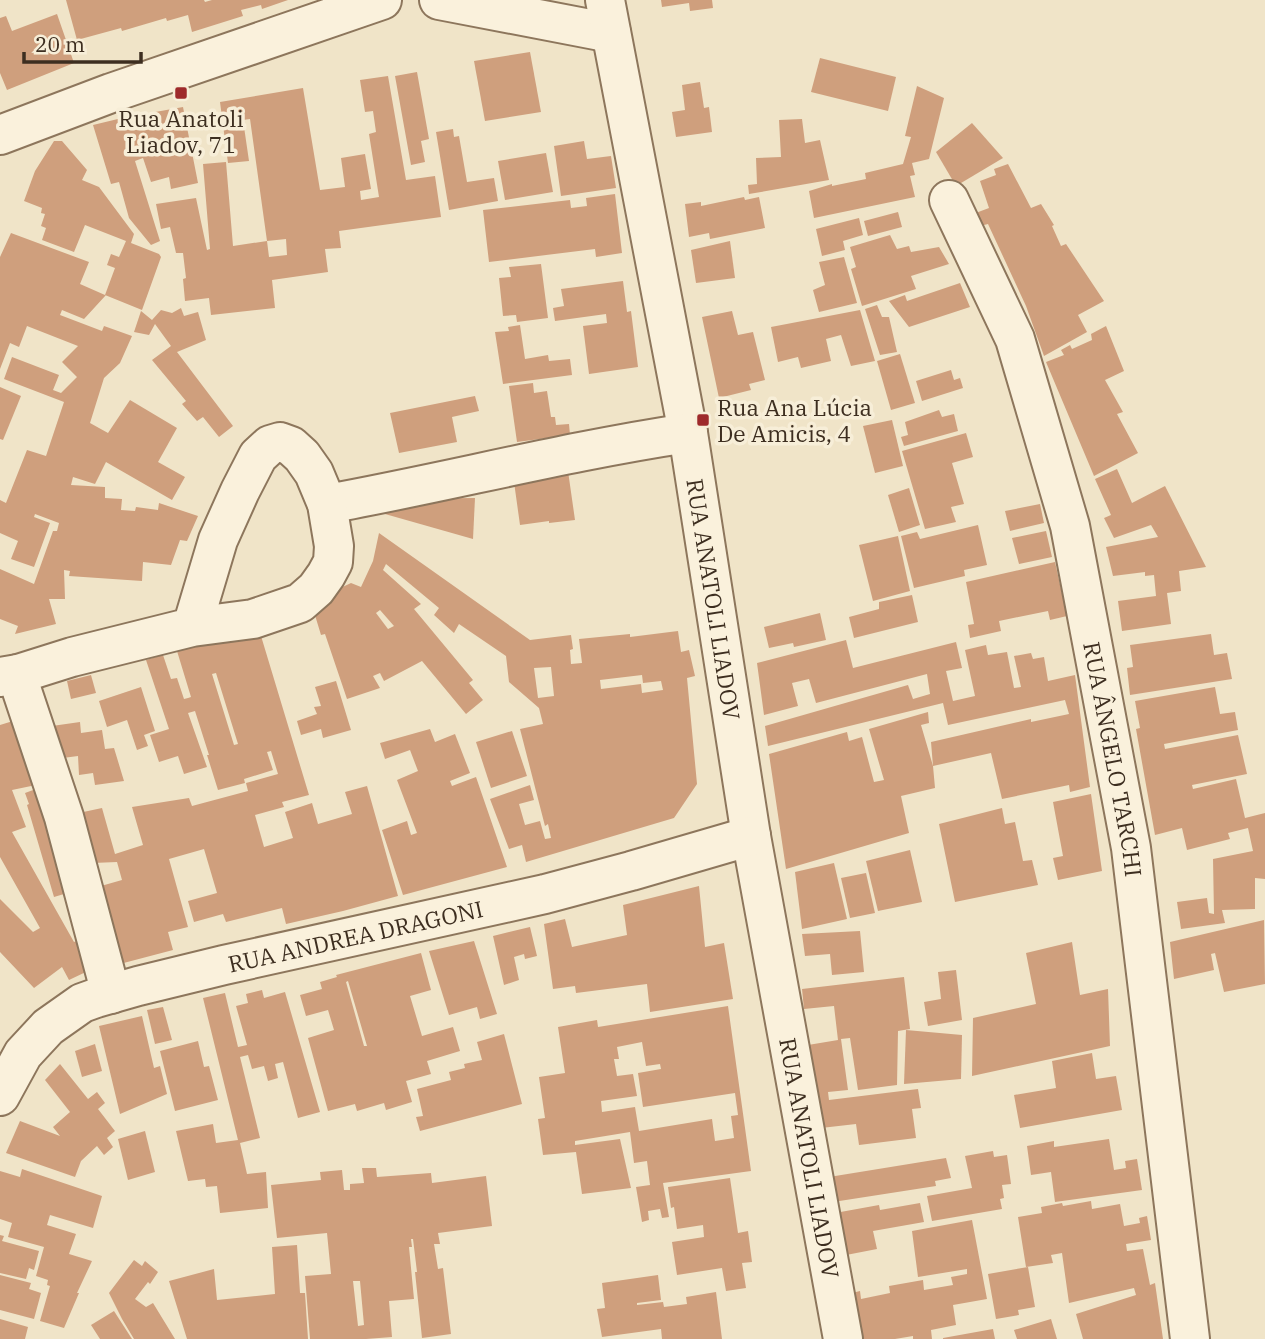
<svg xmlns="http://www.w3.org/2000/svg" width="1265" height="1339" viewBox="0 0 1265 1339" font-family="'IBM Plex Serif',serif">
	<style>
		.building { fill: #cf9f7d; fill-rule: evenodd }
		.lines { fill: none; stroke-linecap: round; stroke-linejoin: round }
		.minor-casing { stroke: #8d765c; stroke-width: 42 }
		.minor { stroke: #faf1dc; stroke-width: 38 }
		.poi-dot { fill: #9e2a2b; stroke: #f7eed8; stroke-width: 2.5 }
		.labels { text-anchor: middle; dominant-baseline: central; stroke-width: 7; stroke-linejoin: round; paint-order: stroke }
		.poi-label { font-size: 23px; fill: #3d2e20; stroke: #f7eed8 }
		.street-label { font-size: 23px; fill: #3d2e20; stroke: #f7eed8 }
	</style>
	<rect width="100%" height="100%" fill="#f0e4c8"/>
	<!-- building -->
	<g class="building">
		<path d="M66,0h138l1,2 7,-2h76l-26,9 -1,-4 -20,5 2,6 -51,16 -4,-17 -21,6 -1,-3 -44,13 -1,-3 -44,12z"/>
		<path d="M661,0h51l1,8 -23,3 -1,-8 -27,4z"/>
		<path d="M57,14l17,49 -67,27 -7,-17v-55l6,-2 6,15z"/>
		<path d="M530,52l11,60 -56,9 -11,-60z"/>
		<path d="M820,58l76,19 -8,34 -77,-19z"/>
		<path d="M417,72l12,67 -8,2 4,21 -14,3 -16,-89z"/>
		<path d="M388,76l18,104 29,-4 6,41 -102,14 2,17 -16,1 3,23 -56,8 3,28 -64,7 -2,-17 -24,3 -2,-22 3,-1 -3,-25h-7l-6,-26 -9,2 -5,-25 40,-6 11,52 3,-1 -7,-85 23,-2 7,84 34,-5 -17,-122 -7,1 6,41 -21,2 -8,-61 83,-14 17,102 25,-3 -4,-29 24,-4 6,35 -11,2 1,9 18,-3 -10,-63 7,-2 -3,-21 -8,1 -5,-32zM286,239l1,16 -18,2 -2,-16z"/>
		<path d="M700,82l4,26 5,-1 3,25 -36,5 -4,-25 13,-2 -3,-25z"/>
		<path d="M917,86l27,12 -15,61 -17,4 3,12 -5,1 5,21 -101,21 -5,-27 23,-7v2l34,-7 -1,-6 38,-9 8,-27 -6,-1z"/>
		<path d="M183,107l15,76 -27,6 -2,-12 -18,5 -8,-24 -8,3 25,80 -9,4 -22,-27 -10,-36 -8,2 -18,-59 29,-7z"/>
		<path d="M802,119l3,24 15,-3 9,40 -80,14 -1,-9 9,-1 -1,-26 25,-1 -2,-37z"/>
		<path d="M972,123l31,35 -47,28 -20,-34z"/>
		<path d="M453,129l1,8 5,-1 8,46 27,-4 4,23 -49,9 -13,-78z"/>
		<path d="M54,141h8l25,29 -5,10 17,7 35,47 -3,9 28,11 2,3 -19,53 -37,-15h1l-22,24 -22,-9 -2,5 42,16 2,-5 28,10 -12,27 -16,15 -14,45 18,10 22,-33 47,28 -19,34 27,15 -13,23 -66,-38 -11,22 -22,-7 -2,8 34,2v11l17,1 -1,11 14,1 1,-4 22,3 1,-7 39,13 -11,25 -7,-1 -9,25 -28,-3 -1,19 -73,-5 1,-5 -6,-1 1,29h-16l7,25 -41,10 3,-8 -18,-7v-50l34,15 19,-53h4l2,-8 -24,-9 -1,3 16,6 -16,44 -23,-8 7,-18 -18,-8v-33l6,3 21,-53 19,6 18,-54 -60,-23 8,-22 47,18 -6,15 8,3 16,-16 -15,-15 16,-16 -51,-20 -8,21 -9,-4 -10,26v-112l11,-24 78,29 -9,22 25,11 10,-27 -8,-3 4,-11 8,3 7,-16 -41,-16 -11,27 -32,-12 4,-12 -5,-2 4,-12 -4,-1 1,-5 -18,-7 11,-30z"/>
		<path d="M584,141l3,18 24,-3 5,32 -55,8 -7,-50z"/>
		<path d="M546,153l7,39 -48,8 -7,-39z"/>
		<path d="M1008,164l23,44 10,-4 13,21 -2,1 9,20 5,-2 38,57 -26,14 9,17 -43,24 -18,-50 -38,-82 -8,2 -7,-12 16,-6 -9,-27 16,-6 -2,-6z"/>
		<path d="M615,194l7,59 -26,4 -1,-8 -106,13 -6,-52 87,-10 1,8 16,-2 -1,-8z"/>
		<path d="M744,197l1,3 14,-3 6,31 -55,11 -1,-6 -20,4 -4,-33 16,-2v4z"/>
		<path d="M898,212l4,15 -34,9 -4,-15z"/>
		<path d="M859,218l4,17 -20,6 2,9 -23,6 -6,-27z"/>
		<path d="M890,235l7,14 12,-3 2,6 28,-5 10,17 -38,12 5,13 -54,17 -11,-37 5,-2 -6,-20z"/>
		<path d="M730,241l5,37 -39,5 -5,-33z"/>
		<path d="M844,257l13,46 -38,9 -6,-22 12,-5 -6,-23z"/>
		<path d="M541,264l7,54 -31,4 -1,-7 -13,1 -4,-38 12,-1 -2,-10z"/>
		<path d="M623,281l4,31 4,-1 7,56 -49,7 -6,-48 24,-3 -1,-9 -51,7 -2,-13 11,-2 -3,-17z"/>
		<path d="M960,283l10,24 -61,20 -20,-26 16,-6 2,6z"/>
		<path d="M877,305l5,12h7l8,35 -17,3 -15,-46z"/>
		<path d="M181,308l3,8 14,-4 8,28 -29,12 56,74 -14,11 -16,-20 -6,4 -15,-17 4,-3 -34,-41 19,-14 -16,-22 -6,11 -15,-3 7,-21 11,9 9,-10 11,3z"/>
		<path d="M860,310l15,51 -24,5 -10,-31 -15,4 5,22 -30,7 -3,-11 -20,5 -7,-35z"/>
		<path d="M732,311l6,24 15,-3 12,48 -16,4 2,6 -32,8 -17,-81z"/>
		<path d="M520,325l5,34 23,-4 1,6 21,-2 2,16 -69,9 -8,-52 14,-1 -1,-4z"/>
		<path d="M1106,326l18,45 -19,9 18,32 -6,2 21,39 -44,23 -48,-114 18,-7 -3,-5 9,-5 2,4 20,-9 -1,-6z"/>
		<path d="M900,354l15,49 -24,7 -14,-49z"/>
		<path d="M951,370l3,10 6,-2 3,10 -41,13 -6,-20z"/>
		<path d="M533,383l1,10 13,-2 4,26h4l1,8 13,-1 1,11 -53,7 -8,-56z"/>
		<path d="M0,387l21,9 -18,44 -3,-1z"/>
		<path d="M475,396l4,15 -27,6 5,25 -58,11 -9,-40z"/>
		<path d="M939,410l3,7 12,-3 4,17 -54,15 -3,-9 7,-2 -3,-13z"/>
		<path d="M892,420l11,46 -28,7 -12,-47z"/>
		<path d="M966,433l7,24 -21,6 12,41 -13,3 5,15 -31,7 -23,-78z"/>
		<path d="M567,464l8,56 -26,3v-2l-29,4 -6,-43z"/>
		<path d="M1117,469l15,34 33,-17 41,81 -27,4 2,20 -14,2 4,31 -49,7 -4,-30 38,-5 -2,-21 -9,1v-4l-32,4 -7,-29 52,-10 -7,-12 -37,13 -10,-20 7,-3 -16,-36z"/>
		<path d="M909,488l11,37 -21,7 -11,-37z"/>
		<path d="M475,498l-2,41 -88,-25 -1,-15z"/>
		<path d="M1040,504l4,19 -34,8 -5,-20z"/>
		<path d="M978,525l9,40 -23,5 1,6 -51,12 -13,-52 16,-4 3,7z"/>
		<path d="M1046,531l6,26 -33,7 -7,-26z"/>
		<path d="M379,533l151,107 41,-5 2,14 -3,1 1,14 11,-1 -3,-24 51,-5v3l48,-6 3,21 8,-2 6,26 -8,2 10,106 -23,34 -148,44 -4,-17 -13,4 -19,-50 40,-14 4,15 -15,4 6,21 15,-4 5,18 6,-1 -3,-14 -3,2 -25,-97 23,-5 -4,-16 -30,-26 -3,-26 -47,-32 -5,9 -20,-18 5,-7 -53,-44 -3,6 38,34 -7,5 59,71 -4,3 14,17 -17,14 -44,-53 -38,20 -4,-8 -7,3 7,12 -33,11 -22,-65 -4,1 -10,-33 40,-19 10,4 12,-26zM380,610l14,16 -6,3 -12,-16zM551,667l3,29 -16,2 -4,-30zM642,675l1,8 18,-2 2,9 -21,3 -1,-9 -40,5 -1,-9z"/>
		<path d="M898,536l12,55 -37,10 -14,-56z"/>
		<path d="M1055,562l12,54 -17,4 -2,-9 -49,10 2,10 -31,7 -2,-13 6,-1 -8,-42z"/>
		<path d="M912,595l6,27 -64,16 -5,-21 30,-8v-7z"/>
		<path d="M820,613l6,27 -32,7 -1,-4 -24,5 -5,-21z"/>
		<path d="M258,626l51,169 -27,7 2,5 -29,8 9,32 29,-9 -8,-26 27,-9 6,21 34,-10 -7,-22 22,-6 31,110 -55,15 -57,13 -4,-16 -56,14 -3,-8 -29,8 -6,-21 29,-8 -13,-44 -35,10 19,68 -20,5 5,18 -57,15 -22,-77 28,-8 -5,-18 -24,1 -19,-49 28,-6 13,46 28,-9 -11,-38 57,-9 3,8 56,-15 -2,-8 32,-9 -7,-23 -4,1 6,18 -29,9 1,4 -27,7 -11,-35h2l-14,-44 -7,2 19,54 -23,7 -6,-18 -19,6 -9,-27 19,-6 -23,-69 17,-5 8,24 6,-1 7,21 4,-1 3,-1 -14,-46zM216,673l22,71 -4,1 -22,-71z"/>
		<path d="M1211,634l3,21 13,-2 5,26 -102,16 -3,-27 6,-1 -3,-22z"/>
		<path d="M846,640l7,28 103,-26 6,26 -16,3 7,30 22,-5 -10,-46 21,-5 2,10 19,-3 7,36 7,-1 -7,-31 17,-3 2,6 11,-2 4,24 27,-6 15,112 -20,5 -1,-7 -67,14 -11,-46 -58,13 -2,-24 100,-23v3l38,-8 -4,-14 -117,25 -5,-22 -175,43 -3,-20 143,-41 5,14 17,-5 -3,-20 -111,29 -7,-24 -17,4 6,23 -34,9 -7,-52z"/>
		<path d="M91,675l5,18 -25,6 -4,-18z"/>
		<path d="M336,681l15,49 -28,8 -2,-9 -20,6 -4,-14 20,-7 -3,-7 7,-1 -6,-19z"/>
		<path d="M141,687l14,44 -11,4 4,11 -11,4 -10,-30 -20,7 -8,-26z"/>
		<path d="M1215,687l5,27 15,-2 3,18 -74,14 1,5 73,-14 9,39 -55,11 1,4 43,-10 9,39 20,-5v66l-10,-1v31l-33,1 3,13 -44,6 -4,-27 30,-4 2,15 5,1 -1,-55 40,-8 -5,-23 -20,5 2,6 -43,11 -5,-22 -27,7 -19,-106 4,-1 -5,-27z"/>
		<path d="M928,712l1,11 -8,2 12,41 2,22 -34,8 8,37 -123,36 -17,-115 78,-22 2,9 13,-4 12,45 10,-2 -15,-51z"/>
		<path d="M13,721l23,64 -24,5 14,37 -14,5 62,110 12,-5 4,33 -21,10 -7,-13 -28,21 -34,-36v-53l33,33 7,-4 -40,-71v-132z"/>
		<path d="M80,722l1,11 21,-3 3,19 9,-1 10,33 -29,4 -2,-12 -14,2 -1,-19 -23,3 -10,-32z"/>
		<path d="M430,729l5,13 20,-8 15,39 -20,8 2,5 24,-9 31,90 -104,28 -21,-65 25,-9 4,14 6,-2 -20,-53 21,-9 -8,-21 -25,9 -5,-16z"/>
		<path d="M512,731l15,45 -36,12 -15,-46z"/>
		<path d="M44,786l30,105 -20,6 -27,-92 2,-1 -4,-11z"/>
		<path d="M1091,794l11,77 -44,9 -5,-22 10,-2 -10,-54z"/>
		<path d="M1002,808l3,16 10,-2 8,39 9,-1 6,25 -83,17 -16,-78z"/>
		<path d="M910,850l12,52 -44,9 -12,-50z"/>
		<path d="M834,863l13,56 -45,10 -7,-57z"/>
		<path d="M866,873l9,40 -25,5 -9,-40z"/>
		<path d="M699,886l6,61 19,-4 9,56 -83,13 -3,-28 -71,9 -1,-7 -22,3 -9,-65 21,-5 7,28 55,-12 -4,-30z"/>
		<path d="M1264,920l1,64 -41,8 -9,-39 -4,1 3,16 -40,9 -4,-37z"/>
		<path d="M530,927l7,29 -12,3 -1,-5 -10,3 5,23 -15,5 -11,-49z"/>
		<path d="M860,931l4,41 -32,3 -2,-21 -25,2 -3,-22z"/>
		<path d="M474,941l23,73 -17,5 -3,-12 -28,8 -20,-64z"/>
		<path d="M1072,942l8,53 28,-6 2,57 -138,30 1,-58 63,-14 -10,-51z"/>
		<path d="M421,953l10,37 -21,6 12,40 31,-9 7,24 -33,10 4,13 -25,7 6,21 -26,8 -2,-7 -27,8 -2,-7 -27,7 -20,-73 26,-8 -6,-20 -22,6 -6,-21 22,-6 -2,-7 17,-5 -1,-2zM348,981l19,65h-3l-18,-64z"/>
		<path d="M956,970l6,50 -34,6 -4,-24 17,-3 -3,-27z"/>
		<path d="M904,977l6,52 -12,2 -1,54 -39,5 -8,-52 -9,1 7,51 -20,2 1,8 89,-11 3,19 -9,1 4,29 -57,7 -3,-21 -35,4 -13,-83 30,-5 -4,-34 -30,3 -2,-20z"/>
		<path d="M262,990l2,8 21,-6 35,120 -22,6 -15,-56 -8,2 3,14 -10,3 -4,-15 -12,3 -4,-14 -8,2 20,81 -20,5 7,31 19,-2 2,36 -48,5 -3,-27 -11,1 -1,-8 -17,2 -12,-50 37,-7 3,19 22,-3 -35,-142 22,-5 13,54 9,-2 -11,-39 12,-3 -2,-9z"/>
		<path d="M728,1006l23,165 -88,12 6,34 -7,1 -2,-9 -12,2 1,9 -7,2 -6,-35 14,-2 -3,-24 -13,2 -4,-31 -55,9v4l45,-6 11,49 -49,6 -6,-42 -33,3 -5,-36 7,-1 -6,-41 26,-4 -7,-46 39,-7 1,7zM642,1042l4,24 14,-2 1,5 -23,4 5,34 92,-14 3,22 -7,1 3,22 -19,3 -3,-22 -73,12 -4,-24 -33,5 -1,-11 36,-5 -4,-22 -16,2 -3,-17h5l-2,-12z"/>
		<path d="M163,1007l9,33 -17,4 -8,-34z"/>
		<path d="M142,1016l12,52 6,-2 7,28 -47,20 -21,-88z"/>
		<path d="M906,1030l56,5 -1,44 -57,5z"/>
		<path d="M504,1034l18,70 -102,27 -4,-14 7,-1 -6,-27 34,-9 -2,-8 16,-4 -1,-4 18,-4 -5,-18z"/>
		<path d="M198,1041l6,26 5,-1 9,34 -43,11 -15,-60z"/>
		<path d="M95,1044l7,27 -20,6 -7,-26z"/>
		<path d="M1092,1053l4,26 20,-3 6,34 -102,18 -6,-33 42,-7 -4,-27z"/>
		<path d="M60,1064l28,35 9,-7 8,11 -7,6 17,22 -8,7 6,9 -9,8 -7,-9 -16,15 -6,16 -69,-24 14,-32 40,15 -7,-9 17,-15 -25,-32z"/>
		<path d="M145,1131l10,41 -27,8 -10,-41z"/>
		<path d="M1109,1139l5,31 12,-2 -1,-7 12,-2 5,31 -87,12 -4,-30 -20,3 -4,-29 27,-5v6z"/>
		<path d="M993,1151l1,6 13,-2 4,29 -9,1 2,13 -4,1 2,10 -70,12 -5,-25 45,-8 -7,-32z"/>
		<path d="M946,1158l5,20 -16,3 1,5 -103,16 -4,-25z"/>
		<path d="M362,1168h14l1,9 54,-4 1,10 54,-7 6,50 -54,7 2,11h-6l4,25 5,-1 8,66 -29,4 -7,-66h2l-4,-33h-2l1,8h-3l5,52 -25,2 3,36 -26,2h-56l-5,-63 26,-2 -4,-41 -50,5 -6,-53 50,-5 -1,-8 22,-2 2,20h6v-6l14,-1zM353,1281h7l4,44 -6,1z"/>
		<path d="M22,1169l80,27 -9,32 -43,-13 -3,10 29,9 -7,20 23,7 -15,32h2l-15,35 -24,-7 10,-35 -3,-1 1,-5 -12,-4 8,-29 -36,-10 4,-14 -12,-4v-48l20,6z"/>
		<path d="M730,1178l8,55 10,-2 4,31 -10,1 4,25 -20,3 -4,-23 -45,7 -5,-33 32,-5 -1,-12 -26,4 -3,-22 -3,1 -3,-21z"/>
		<path d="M1091,1201l1,8 28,-5 4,22 16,-3 -1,-5 8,-2 4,24 -25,4 1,7 16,-2 7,36 5,-2 8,56h-80l-7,-25 60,-19 -2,-7 -65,15 -7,-50 -11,2 2,8 -27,4 -8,-50 24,-4 -1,-6 21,-4 1,3z"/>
		<path d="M920,1203l4,19 -51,9 4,18 -36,7 -6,-43 44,-8 1,5z"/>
		<path d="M972,1220l15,79 -34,6 3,20 -25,5 1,9h-19v-3l-18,3h-39l-8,-45 12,-3 1,8 29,-6 -1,-7 34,-6 1,10 29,-5 -2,-8 16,-3v-5l-49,8 -6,-46z"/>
		<path d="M0,1235l4,1 -2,5 37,10 -5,19 -5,-2 -3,11 -26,-6z"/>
		<path d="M297,1245l3,48h5l3,46h-121l-18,-58 45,-12 3,31 58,-6 -3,-47z"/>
		<path d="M134,1260l8,6 3,-5 13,11 -8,12 -2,-2 -13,17 11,8 7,-4 22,36h-41l-12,-20 -13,-26z"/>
		<path d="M1028,1267l7,40 -17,3 1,5 -23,4 -8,-45z"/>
		<path d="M0,1275l31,8 -2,6 12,4 -7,26 -34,-9z"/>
		<path d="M658,1275l3,25 -24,3v2l26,-3 1,5 23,-3 -1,-7 30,-5 6,47h-60l-1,-10 -59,8 -5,-28 8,-1 -3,-25z"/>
		<path d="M114,1311l18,28h-32l-9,-14z"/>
		<path d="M0,1319l28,8 -3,12h-25z"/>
		<path d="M1051,1319l6,20h-40l-3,-9z"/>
		<path d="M993,1329l2,10h-52v-1z"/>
	</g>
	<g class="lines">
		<!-- minor casing -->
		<g class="minor-casing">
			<g id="minor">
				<path d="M439,0l172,33"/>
				<path id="s1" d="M605,0l83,433 63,403 92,503"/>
				<path d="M0,135l111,-42 271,-93"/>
				<path id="s2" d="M949,200l66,139 55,187 61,322 59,491"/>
				<path d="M327,504c121,-22 240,-53 361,-71"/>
				<path d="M18,674l4,17 42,126 47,177"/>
				<path d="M0,677l18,-3 54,-17 120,-30 61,-8 47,-16 16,-14 10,-14 7,-13 1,-16 -7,-42 -13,-31 -12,-17 -11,-10 -11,-4 -10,3 -12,11 -18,35 -22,49 -26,87"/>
				<path id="s3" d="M0,1096l23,-42 25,-27 34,-24 14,-5 42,-12 86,-21 321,-71 86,-23 120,-35"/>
			</g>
		</g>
		<!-- minor -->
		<use href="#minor" class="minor"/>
	</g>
	<!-- markers -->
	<g class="poi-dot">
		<rect x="174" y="86" width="14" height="14" rx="3.5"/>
		<rect x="696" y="413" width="14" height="14" rx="3.5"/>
	</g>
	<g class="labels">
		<!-- poi labels -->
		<g class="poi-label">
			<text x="181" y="118">Rua Anatoli<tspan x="181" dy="26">Liadov, 71</tspan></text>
			<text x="717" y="407" text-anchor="start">Rua Ana Lúcia<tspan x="717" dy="26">De Amicis, 4</tspan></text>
		</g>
		<!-- street labels -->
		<g class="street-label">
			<text stroke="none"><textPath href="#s1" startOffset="609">RUA ANATOLI LIADOV</textPath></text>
			<text stroke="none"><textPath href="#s2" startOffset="586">RUA ÂNGELO TARCHI</textPath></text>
			<text stroke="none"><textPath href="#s3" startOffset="408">RUA ANDREA DRAGONI</textPath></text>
			<text stroke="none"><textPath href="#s1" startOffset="1176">RUA ANATOLI LIADOV</textPath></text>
		</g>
	</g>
	<!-- scale -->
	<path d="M24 52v10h117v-10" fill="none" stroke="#3d2e20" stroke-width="3.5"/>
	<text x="35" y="52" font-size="21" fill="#3d2e20" stroke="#f7eed8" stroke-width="5" paint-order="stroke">20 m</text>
</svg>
